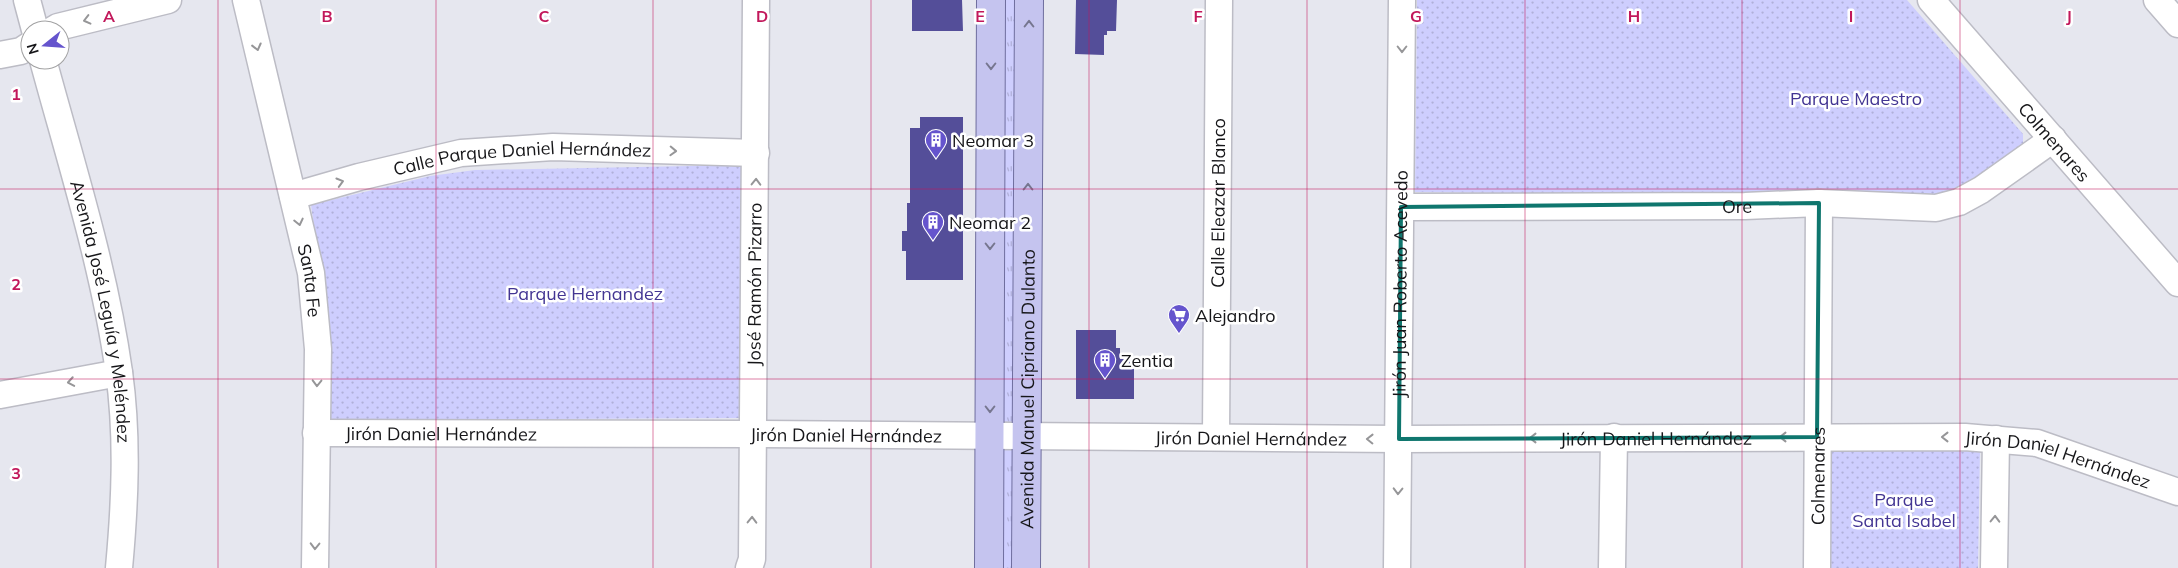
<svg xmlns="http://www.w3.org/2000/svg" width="2178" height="568" viewBox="0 0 2178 568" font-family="Mulish,sans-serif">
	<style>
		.grass { fill: url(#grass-tufts) }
		.park { fill: url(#park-dots) }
		.building { fill: #544e99 }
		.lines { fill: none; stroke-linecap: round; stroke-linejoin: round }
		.minor-casing { stroke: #bcbcc5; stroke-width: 29 }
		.major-casing { stroke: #6f6e9e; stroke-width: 30 }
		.minor { stroke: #fff; stroke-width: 26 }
		.major { stroke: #c5c4ef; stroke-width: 28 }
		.oneway { stroke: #969698 }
		.oneway2 { stroke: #76768f }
		.marked { fill: none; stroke: #0f766e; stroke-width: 4; stroke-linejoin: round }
		.grid { fill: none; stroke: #c2185b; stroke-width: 1; stroke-opacity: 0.55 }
		.labels { text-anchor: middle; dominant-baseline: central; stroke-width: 5; stroke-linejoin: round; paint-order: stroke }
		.park-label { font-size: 18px; fill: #433593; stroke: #fff }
		.poi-label { font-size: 18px; fill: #161619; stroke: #fff; text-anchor: start }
		.street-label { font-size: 18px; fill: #161619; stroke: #fff }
		.grid-label { font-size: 16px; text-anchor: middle; font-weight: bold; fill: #c2185b; stroke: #fff; stroke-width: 5; stroke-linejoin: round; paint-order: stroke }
	</style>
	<defs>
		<pattern id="grass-tufts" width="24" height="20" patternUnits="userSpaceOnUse" patternTransform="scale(1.25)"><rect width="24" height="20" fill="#cecefe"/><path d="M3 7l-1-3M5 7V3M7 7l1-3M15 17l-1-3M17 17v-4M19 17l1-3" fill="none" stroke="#b0b0d9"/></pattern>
		<pattern id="park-dots" width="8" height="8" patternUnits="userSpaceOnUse" patternTransform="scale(1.25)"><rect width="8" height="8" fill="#cecefe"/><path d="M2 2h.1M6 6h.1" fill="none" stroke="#b0b0d9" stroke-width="1.8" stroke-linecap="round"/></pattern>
	</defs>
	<rect width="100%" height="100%" fill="#e6e7ef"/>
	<!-- grass -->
	<g class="grass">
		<path d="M1002,0h18l-6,423 -9,2 -5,-7z"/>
		<path d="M1003,446h12l4,122h-21z"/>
	</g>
	<!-- park -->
	<g class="park">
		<path d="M1417,0h490l116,134v12l-44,35 -46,17 -518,-6z"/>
		<path d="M743,165l-1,253 -412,2 -10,-153 -9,-62 119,-29 45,-6z"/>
		<path d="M1829,449l151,1 -2,118h-149z"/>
	</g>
	<!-- building -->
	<g class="building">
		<path d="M912,0h50l1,31h-51z"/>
		<path d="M1076,0h41l-1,31h-9v4h-3v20l-29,-1z"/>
		<path d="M920,117h43v163h-57v-29h-4v-20h5v-28h3v-75h10z"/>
		<path d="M1076,330h40v18h4v11h14v40h-58z"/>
	</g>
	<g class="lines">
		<!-- minor casing -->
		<g class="minor-casing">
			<g id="minor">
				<path d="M27,0l8,30"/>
				<path id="s1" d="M246,0l65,273 7,76 -3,219"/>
				<path id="s2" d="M1931,0l247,283"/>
				<path d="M2157,0l21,24"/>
				<path d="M53,30l5,-3 110,-27"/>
				<path d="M0,55l21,-4 9,-6"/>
				<path id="s3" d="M43,60c28,103 61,206 76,312 9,65 6,131 0,196"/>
				<path id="s4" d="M293,196l66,-19 102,-24 92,-6 203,6"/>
				<path id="s5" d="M1401,207l344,-1 74,-3 117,5 23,-6 22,-12 72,-51"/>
				<path d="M0,395l119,-22"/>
				<path id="s6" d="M316,433l437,1 646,5 566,-2 72,6 141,49"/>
				<path id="s7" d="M1216,437l3,-437"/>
				<path id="s8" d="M749,568l3,-9 4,-559"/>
				<path id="s9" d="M1397,568l5,-568"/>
				<path d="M1612,568l2,-131"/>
				<path id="s10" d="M1817,568l2,-365"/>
				<path d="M1994,568l2,-129"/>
			</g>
		</g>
		<!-- major casing -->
		<g class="major-casing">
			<g id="major">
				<path d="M989,568l2,-568"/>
				<path id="s11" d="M1026,568l3,-568"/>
			</g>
		</g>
		<!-- minor -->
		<use href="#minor" class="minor"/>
		<!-- major -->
		<use href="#major" class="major"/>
	</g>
	<!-- one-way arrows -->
	<defs><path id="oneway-chevron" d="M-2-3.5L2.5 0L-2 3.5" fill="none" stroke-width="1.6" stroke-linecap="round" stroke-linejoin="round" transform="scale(1.25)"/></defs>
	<g class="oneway">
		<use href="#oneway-chevron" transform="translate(87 20) rotate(166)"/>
		<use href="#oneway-chevron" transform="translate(257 47) rotate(76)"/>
		<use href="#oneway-chevron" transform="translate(1402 49) rotate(90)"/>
		<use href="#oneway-chevron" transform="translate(673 151) rotate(2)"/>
		<use href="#oneway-chevron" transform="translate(340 182) rotate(-16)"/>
		<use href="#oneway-chevron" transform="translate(756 182) rotate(-89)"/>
		<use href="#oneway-chevron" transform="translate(299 222) rotate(77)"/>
		<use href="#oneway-chevron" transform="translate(71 382) rotate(170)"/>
		<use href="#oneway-chevron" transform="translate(317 383) rotate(91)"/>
		<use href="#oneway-chevron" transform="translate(1783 437) rotate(180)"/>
		<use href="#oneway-chevron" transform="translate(1945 437) rotate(-180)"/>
		<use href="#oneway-chevron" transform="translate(1533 438) rotate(180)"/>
		<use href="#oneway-chevron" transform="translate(1370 439) rotate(-179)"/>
		<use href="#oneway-chevron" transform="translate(1398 491) rotate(91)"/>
		<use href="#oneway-chevron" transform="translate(1995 519) rotate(-89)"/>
		<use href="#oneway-chevron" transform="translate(752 520) rotate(-89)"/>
		<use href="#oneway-chevron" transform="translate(315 546) rotate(91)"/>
	</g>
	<g class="oneway2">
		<use href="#oneway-chevron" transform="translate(1029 24) rotate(-90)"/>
		<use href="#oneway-chevron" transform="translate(991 66) rotate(90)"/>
		<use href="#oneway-chevron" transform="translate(1028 187) rotate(-90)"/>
		<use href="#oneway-chevron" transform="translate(990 246) rotate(90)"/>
		<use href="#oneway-chevron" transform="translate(990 409) rotate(90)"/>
	</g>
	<!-- marked area -->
	<path class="marked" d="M1819,203l-2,234 -418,2 2,-232z"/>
	<!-- grid -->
	<path class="grid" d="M218,0v568M436,0v568M653,0v568M871,0v568M1089,0v568M1307,0v568M1525,0v568M1742,0v568M1960,0v568M0,189h2178M0,379h2178"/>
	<!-- icons -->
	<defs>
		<g id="building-pin" transform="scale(1.125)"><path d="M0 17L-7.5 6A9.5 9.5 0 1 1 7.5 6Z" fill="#6554cd" stroke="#fff"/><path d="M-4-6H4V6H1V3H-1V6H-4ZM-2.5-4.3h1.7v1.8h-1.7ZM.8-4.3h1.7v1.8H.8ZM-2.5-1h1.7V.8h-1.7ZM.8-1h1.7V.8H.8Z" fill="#fff"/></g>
		<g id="supermarket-pin" transform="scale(1.125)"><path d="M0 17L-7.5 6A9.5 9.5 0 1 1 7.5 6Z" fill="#6554cd" stroke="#fff"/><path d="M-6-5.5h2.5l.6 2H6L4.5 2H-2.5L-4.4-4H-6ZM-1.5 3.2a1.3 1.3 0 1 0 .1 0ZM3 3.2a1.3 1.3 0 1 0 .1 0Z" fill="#fff"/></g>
	</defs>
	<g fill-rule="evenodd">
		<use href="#building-pin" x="936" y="140"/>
		<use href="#building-pin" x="933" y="222"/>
		<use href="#supermarket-pin" x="1179" y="315"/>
		<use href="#building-pin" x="1105" y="360"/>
	</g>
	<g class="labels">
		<!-- park labels -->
		<g class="park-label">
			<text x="1856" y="98">Parque Maestro</text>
			<text x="585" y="293">Parque Hernandez</text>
			<text x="1904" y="499">Parque<tspan x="1904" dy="21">Santa Isabel</tspan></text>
		</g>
		<!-- poi labels -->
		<g class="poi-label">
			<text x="952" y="140">Neomar 3</text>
			<text x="949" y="222">Neomar 2</text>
			<text x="1195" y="315">Alejandro</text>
			<text x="1121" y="360">Zentia</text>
		</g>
		<!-- street labels -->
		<g class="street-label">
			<text stroke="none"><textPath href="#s2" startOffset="188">Colmenares</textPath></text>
			<text stroke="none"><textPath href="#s4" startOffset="234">Calle Parque Daniel Hernández</textPath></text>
			<text stroke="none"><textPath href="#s7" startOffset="234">Calle Eleazar Blanco</textPath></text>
			<text stroke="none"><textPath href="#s5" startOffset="336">Ore</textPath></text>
			<text stroke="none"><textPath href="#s1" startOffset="288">Santa Fe</textPath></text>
			<text stroke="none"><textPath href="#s8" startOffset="284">José Ramón Pizarro</textPath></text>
			<text stroke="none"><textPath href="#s9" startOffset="284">Jirón Juan Roberto Acevedo</textPath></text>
			<text stroke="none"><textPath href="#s3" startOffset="259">Avenida José Leguía y Meléndez</textPath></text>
			<text stroke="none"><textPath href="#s11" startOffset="179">Avenida Manuel Cipriano Dulanto</textPath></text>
			<text stroke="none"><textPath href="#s6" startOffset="125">Jirón Daniel Hernández</textPath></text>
			<text stroke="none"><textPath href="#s6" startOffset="530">Jirón Daniel Hernández</textPath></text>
			<text stroke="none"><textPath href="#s6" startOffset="935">Jirón Daniel Hernández</textPath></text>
			<text stroke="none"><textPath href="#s6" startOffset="1340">Jirón Daniel Hernández</textPath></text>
			<text stroke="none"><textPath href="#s6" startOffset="1745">Jirón Daniel Hernández</textPath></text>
			<text stroke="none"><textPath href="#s10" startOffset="92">Colmenares</textPath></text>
		</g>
	</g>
	<g class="grid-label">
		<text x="109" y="22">A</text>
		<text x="327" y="22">B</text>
		<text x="544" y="22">C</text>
		<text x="762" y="22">D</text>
		<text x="980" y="22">E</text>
		<text x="1198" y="22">F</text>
		<text x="1416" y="22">G</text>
		<text x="1634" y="22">H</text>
		<text x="1851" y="22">I</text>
		<text x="2069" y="22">J</text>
		<text x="16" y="100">1</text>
		<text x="16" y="290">2</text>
		<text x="16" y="479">3</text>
	</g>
	<!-- north arrow -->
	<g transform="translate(45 45) rotate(253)"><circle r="24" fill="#ffffff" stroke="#a2a2a3"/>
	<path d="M0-4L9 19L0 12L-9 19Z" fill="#6554cd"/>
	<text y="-8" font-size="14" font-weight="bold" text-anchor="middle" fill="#161619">N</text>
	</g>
</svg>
